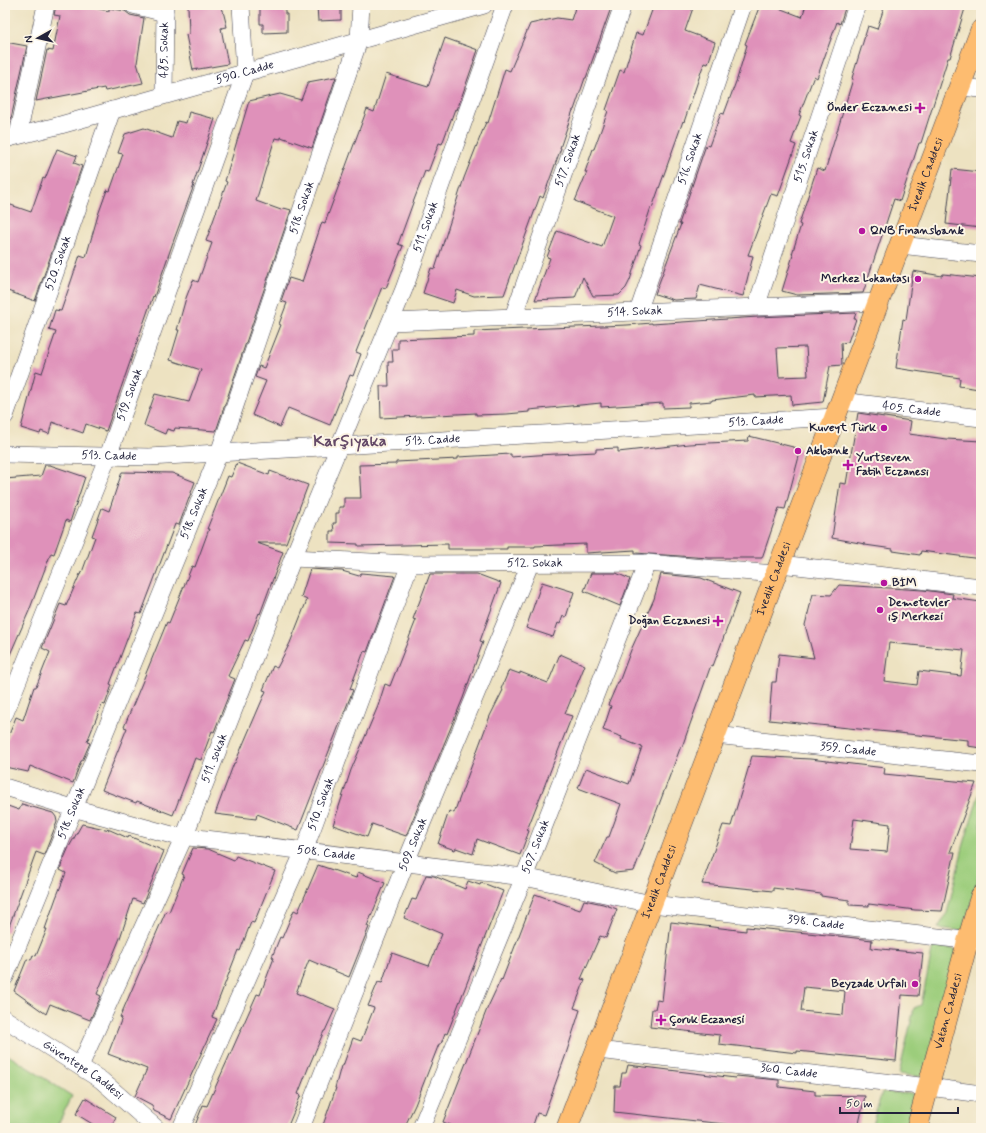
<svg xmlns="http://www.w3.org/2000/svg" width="986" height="1133" viewBox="0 0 986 1133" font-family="Mynerve,sans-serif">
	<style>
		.green { fill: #9ccd7c; stroke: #5f785c }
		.building { fill: #df91ba; fill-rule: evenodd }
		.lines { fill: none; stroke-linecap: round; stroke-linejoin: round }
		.minor-casing { stroke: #403f4f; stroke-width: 18 }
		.major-casing { stroke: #403f4f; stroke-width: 22 }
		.minor { stroke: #fff; stroke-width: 17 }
		.major { stroke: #fdbc6f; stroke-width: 21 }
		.poi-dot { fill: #b5179e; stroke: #fcf5e5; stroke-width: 1.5 }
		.labels { text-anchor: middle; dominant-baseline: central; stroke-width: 4; stroke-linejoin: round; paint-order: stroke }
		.street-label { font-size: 12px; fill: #22223b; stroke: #fcf5e5 }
		.poi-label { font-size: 12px; font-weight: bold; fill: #22223b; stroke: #fcf5e5; text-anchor: start }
		.district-label { font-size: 16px; font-weight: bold; fill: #644967; stroke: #fcf5e5 }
	</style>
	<rect width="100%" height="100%" fill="#fcf5e5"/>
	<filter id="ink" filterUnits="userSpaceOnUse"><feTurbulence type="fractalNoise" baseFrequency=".025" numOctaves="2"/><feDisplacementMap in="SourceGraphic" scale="8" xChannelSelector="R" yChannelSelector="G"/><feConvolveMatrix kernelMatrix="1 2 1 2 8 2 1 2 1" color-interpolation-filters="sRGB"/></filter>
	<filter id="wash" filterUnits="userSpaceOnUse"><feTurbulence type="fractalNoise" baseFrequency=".012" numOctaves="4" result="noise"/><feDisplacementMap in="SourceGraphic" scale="16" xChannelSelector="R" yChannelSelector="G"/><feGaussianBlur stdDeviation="0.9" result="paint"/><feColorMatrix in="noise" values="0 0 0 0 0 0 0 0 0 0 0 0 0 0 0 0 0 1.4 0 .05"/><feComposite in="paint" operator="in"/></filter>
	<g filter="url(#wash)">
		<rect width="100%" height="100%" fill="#ede2c1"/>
		<!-- green -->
		<g class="green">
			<path d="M981,788v80l-18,63 -25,-3 9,-15 16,-66z"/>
			<path d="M933,946l27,4 -37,127 -24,-3 15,-66 7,-3z"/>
			<path d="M5,1053l67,43 -16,32h-51z"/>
			<path d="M882,1092l37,2 -10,34h-38z"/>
		</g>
		<g id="blocks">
			<!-- building -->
			<g class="building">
				<path d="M56,5h25l28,6v-3l16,3 5,4 14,3 -7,45 6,20 -38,8 -1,-3 -68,13 11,-51 6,1 7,-35 -6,-1z"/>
				<path d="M188,5h33l1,6h1l4,16 -6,1 7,36 -35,6 -7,-35 3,-1z"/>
				<path d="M260,5h25v9h2v18l-24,1v-9h-3z"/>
				<path d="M317,5h24v15l-23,1z"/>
				<path d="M585,5h27l-26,73h-1l-11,32h-1l-13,38h1l-18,50 -3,-2 -36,99 -30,1 -17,-6 -4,13 -30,-10 8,-25 4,1 29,-91 22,-56 2,1 17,-54 5,2 20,-47 27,-6 14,2 4,-12z"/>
				<path d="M654,5h40l-9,26 30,11 -7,22 -4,-1 -20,59 -1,-1 -31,87 -1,-1 -12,37 2,1 -11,35 -4,8 -7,7 -26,1 -10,-19 -8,21 -40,2 15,-42 -3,-1 10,-26 45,16 11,-31 -38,-15 12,-29h-2l8,-23h1l14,-38 -2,-1 14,-40 4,2 12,-39 7,2z"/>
				<path d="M760,5h11l31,12 4,-12h40l-6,19 -3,-2 -20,56 -3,-2 -15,39 2,1 -10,27 5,2 -18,51 -7,-2 -23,61 5,1 -10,40 -43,-11 -4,14 -22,1 -19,-6 26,-70h-2l27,-79 3,1 12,-33 3,1 13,-35 10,-34 -2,-1z"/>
				<path d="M885,5h81l-16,53h-2l-27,85h-2l-19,58 -6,-2 -31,94 -66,2 -15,-4 11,-36 -1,-1 9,-29 -2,-1 18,-56 8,3 28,-92 -1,-1 16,-52 9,3z"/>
				<path d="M445,38l33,12 -21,60 -2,-1 -13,35 -3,-1 -11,29 -3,-1 -11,29 -16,44 5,2 -17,42 -4,-1 -26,65 5,2 -8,22 -3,-1 -20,50 -42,-17 -8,19 -28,-12 14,-34 -11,-4 4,-11 5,2 17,-43 -2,-1 8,-21 -6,-2 8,-23 13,4 20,-60 3,1 42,-114 7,3 12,-38 42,13z"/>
				<path d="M5,42l22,4 -17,77 -5,-1z"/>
				<path d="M335,77h1l-24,71 -31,-11v2l-6,-1 -19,63 25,9 3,-2 7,2 -75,221 -41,-3 -1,3 -7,-2 -2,5 -21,-9 11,-31 34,8 12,-32 -31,-10 9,-30h-2l9,-32 7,-18 5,2 14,-39 -6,-2 21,-59 -2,-1 24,-80 31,-7 21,6 7,-18z"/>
				<path d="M189,112l26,7 -22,66h1l-22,60 -18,52 -1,-1 -47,135 -20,-7 -3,9 -31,-11 -3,12 -8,-3 -1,3 -19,-6 15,-57 6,2 14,-41 -7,-2 6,-20 6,1 19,-56 6,2 12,-42 9,-25 3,1 13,-37 -5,-1 7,-19 19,-6 28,10 5,-17 9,2z"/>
				<path d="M57,149l20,7 -3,7 8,3 -47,135 -30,-11v-87l26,9 12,-34 2,1z"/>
				<path d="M952,169l29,3v56l-35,-4z"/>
				<path d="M913,271l29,5 1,-2 38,4v101l-2,10 -20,-3 1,-8 -64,-10 7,-49 3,1z"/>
				<path d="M856,313l-2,6h2l-8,23 -7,1 1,22 -12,1 -7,36 -31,3 -1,-10 -36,2v-2l-43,5v1l-23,2v4l-26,1v-5l-62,4v-4l-72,7v2l-22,2 -31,1v-2l-95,5 -1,-32h9l-1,-24h5l-1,-13h6v-10l76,-3v-5l153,-6 25,-2v1l106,-7zM806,347l2,29 -29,1 -2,-29z"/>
				<path d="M858,413l53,8 -2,13 37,5 35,2v118l-60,-8 -1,4 -27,-4v-2l-28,-4v-1l-33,-6 8,-55 6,1z"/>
				<path d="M749,436l52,13 -16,60 -6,-1 -17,50h-53l-74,-5v-3l-49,3v-9l-51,2v1h-28v2h-59v-5l-90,2v-2l-28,-1v-12h4l-1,-8h3v-10h3v-6h5v-9h17l-2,-33 37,-1v-2l62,-3v-2l53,-3v3l26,-2 59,-3v-3l22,-1v4l71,-8 59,-3z"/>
				<path d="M237,463l32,12 1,-4 38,14 -22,58h-29l26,9 -23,62 -1,-1 -11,28 -3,-1 -17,36 7,3 -21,53 -2,-1 -11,29 -6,-2 -22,57 -36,-14 -1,2 -34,-13 25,-62 -3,-1 43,-105 2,1 23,-57 3,1 14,-38h-2l21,-53 3,1z"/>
				<path d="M45,465h5l35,12 -15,45 -4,-2 -12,34 -3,-1 -22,58 -24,55v-187l36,-3z"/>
				<path d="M122,472l50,1 23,9 -16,43 -4,-1 -34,90 -4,-1 -27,71 2,1 -7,20 -3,-1 -15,38 3,1 -8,18h-1l-8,22 -43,-17 -2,6 -23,-5v-22l11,-28 7,3 11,-33h2l14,-35 -8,-4 18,-44 6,2 14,-32 1,1 14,-38 -3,-1 10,-28 7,3z"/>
				<path d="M310,569l32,2 17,5 2,-3 34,3 -28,76 -3,-1 -14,38 3,1 -55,140 -41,-16 -1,5 -41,-5 19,-51h1l31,-72 -3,-1 10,-24 4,2 13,-25 17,-43 -6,-3z"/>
				<path d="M591,573h25l14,6 -10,27 -36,-15z"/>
				<path d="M430,574h47l24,9 -21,58 3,1 -20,56 -57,138 -34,-12 -5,13 -34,-12 18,-55 27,-64 7,-22 5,2 26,-66 -3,-1z"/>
				<path d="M661,574l40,4 39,15 -27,73 -2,-1 -29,82 -1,-1 -47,125 -19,2 -20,-10 12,-26h2l12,-33 -43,-16 8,-20 43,16 13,-37 -21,-8 1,-2 -19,-7 8,-24 -3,-1 10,-23h1l12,-32 23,-51z"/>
				<path d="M542,582l32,10 -8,25 -3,-1 -3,8 -2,-1 -5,14 -27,-9z"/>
				<path d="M839,585l84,5 30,4 -1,4 29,4v146l-13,-2v-6l-199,-20 3,-38h4l3,-28 35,4 -9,-33 8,-31 18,1zM889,643l75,7 -3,26 -42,-5 -2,14 -33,-4z"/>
				<path d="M560,654l25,11 -20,49 7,2 -45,114 2,1 -9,24 -43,-16 -4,15 -17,-6 -1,2 -17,-6 11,-33 5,2 36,-97 13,-26 -2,-1 8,-19 11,4v-2l28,11z"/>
				<path d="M752,756l58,3 75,9 -1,6 92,9 -26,69h5l-13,59 -27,-1 -46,-6v2l-20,-1v-5l-28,-4v-2l-48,-6v3l-71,-7 21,-59 8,1zM854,819l36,5 -3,28 -37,-3z"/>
				<path d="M22,804l31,9 3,4 1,5 -13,33 -8,-3 -29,80h-2v-127l14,5z"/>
				<path d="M82,824l28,6 18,8 1,-2 35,15 -21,52 -10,-4 -13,39 -23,56 4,2 -11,24 -40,-16 -4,10 -32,-23 13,-32 4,1 2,-5 3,1 11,-27h-2l11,-31 10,-25 -6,-3 2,-7 7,-16z"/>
				<path d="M193,848l15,1 26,11 2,-4 39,15 -21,52 -3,-1 -11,29 -2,-1 -26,67 5,2 -46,100 -17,-8 -2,-6 -17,-9 12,-27 -39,-15 14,-36 -2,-1 46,-106 3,1 15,-37 -2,-1z"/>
				<path d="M318,865l38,13 2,-6 27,11 -18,43 2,1 -20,50 -40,-17 -13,33 39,16 -10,22h-1l-15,35 -11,28 3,1 -14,33h-93l9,-23 4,1 50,-112 3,1 14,-37 -2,-1 8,-20 2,1 12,-28 4,2z"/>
				<path d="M426,875l8,1 31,13 3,-8 12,4 1,-2 7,2 15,6 -56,143 -2,-1 -4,11h-2l-24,61 -11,23h-82l14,-40h-1l6,-22h2l10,-28 8,3 13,-33 -6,-2 10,-24 4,1 10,-30 37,13 13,-32 -38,-16 8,-19 4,1z"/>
				<path d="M535,894l45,16 4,-10 19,4 14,5 -11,29 -6,-2 -19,43 4,1 -11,28 6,2 -15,47 -21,58 -7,-2 -5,15h-74l-15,-6 44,-113 14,-30 1,1z"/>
				<path d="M671,922l75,9v-4l92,9 34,4 -1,8 52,5 -5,43 -16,-1 -6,66 -99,-10v2l-78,-9 1,-9 -70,-8 2,-18h3l2,-9 5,1zM804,987l41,4 -2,24 -42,-4z"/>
				<path d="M628,1065l107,13 1,-2 43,4v7l36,4v4l50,1 -7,32h-97l-147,-16 1,-26h5l2,-13h4z"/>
				<path d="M85,1098l31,19 -6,11h-11l-23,-14z"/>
			</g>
		</g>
	</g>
	<g filter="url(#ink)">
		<use href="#blocks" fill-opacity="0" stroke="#403f4f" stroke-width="1"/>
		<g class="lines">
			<!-- minor casing -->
			<g class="minor-casing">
				<g id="minor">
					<path d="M133,5l32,8"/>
					<path d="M960,87l21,2"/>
					<path id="s1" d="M164,95l1,-90"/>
					<path d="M18,135l28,-130"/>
					<path id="s2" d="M5,139l52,-13 427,-121"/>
					<path d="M900,245l81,9"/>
					<path id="s3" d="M756,307l101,-302"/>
					<path id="s4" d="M638,312l105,-307"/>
					<path id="s5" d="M513,317l110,-312"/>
					<path id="s6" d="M391,322l488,-20"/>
					<path id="s7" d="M841,401l140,17"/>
					<path id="s8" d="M5,416l107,-306"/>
					<path id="s9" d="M5,454l144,3 686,-40"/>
					<path id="s10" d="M293,558l117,6 237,-1 128,11"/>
					<path d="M780,564l201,23"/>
					<path id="s11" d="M5,713l103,-257 137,-383 -4,-68"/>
					<path id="s12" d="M715,735l266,29"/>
					<path id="s13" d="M5,787l68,21 99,27 352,42 128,27 329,38"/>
					<path id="s14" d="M5,977l214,-524 140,-413 2,-35"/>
					<path id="s15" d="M5,1019l96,61 55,48"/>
					<path id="s16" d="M597,1050l332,37 52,7"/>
					<path id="s17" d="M80,1066l104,-229 109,-279 111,-269 101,-284"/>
					<path id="s18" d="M181,1128l123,-277 106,-287"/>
					<path id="s19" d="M301,1128l105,-266 124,-298"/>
					<path id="s20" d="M421,1128l103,-251 123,-314"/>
				</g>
			</g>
			<!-- major casing -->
			<g class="major-casing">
				<g id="major">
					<path id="s21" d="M567,1128l414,-1098"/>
					<path id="s22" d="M917,1128l51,-188 13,-44"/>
				</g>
			</g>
			<!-- minor -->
			<use href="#minor" class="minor"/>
			<!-- major -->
			<use href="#major" class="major"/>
		</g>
	</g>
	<!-- markers -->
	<g class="poi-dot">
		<path d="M918 102h4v4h4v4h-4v4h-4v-4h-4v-4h4z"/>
		<circle cx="862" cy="231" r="4"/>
		<circle cx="918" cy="279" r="4"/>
		<circle cx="884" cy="428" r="4"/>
		<circle cx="798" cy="451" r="4"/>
		<path d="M846 459h4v4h4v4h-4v4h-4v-4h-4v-4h4z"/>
		<circle cx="884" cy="583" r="4"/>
		<circle cx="880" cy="610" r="4"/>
		<path d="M716 615h4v4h4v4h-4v4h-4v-4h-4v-4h4z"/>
		<circle cx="915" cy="984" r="4"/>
		<path d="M659 1014h4v4h4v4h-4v4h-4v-4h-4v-4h4z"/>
	</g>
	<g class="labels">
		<!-- street labels -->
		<g class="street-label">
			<text stroke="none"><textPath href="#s1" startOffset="45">485. Sokak</textPath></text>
			<text stroke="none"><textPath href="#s2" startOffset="249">590. Cadde</textPath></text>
			<text stroke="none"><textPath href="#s3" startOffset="159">515. Sokak</textPath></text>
			<text stroke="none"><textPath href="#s4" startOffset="162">516. Sokak</textPath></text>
			<text stroke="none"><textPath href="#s5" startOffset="166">517. Sokak</textPath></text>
			<text stroke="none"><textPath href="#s21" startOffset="1019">İvedik Caddesi</textPath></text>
			<text stroke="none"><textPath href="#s14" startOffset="825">518. Sokak</textPath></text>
			<text stroke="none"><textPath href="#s17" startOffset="908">511. Sokak</textPath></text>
			<text stroke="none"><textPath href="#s8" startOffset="162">520. Sokak</textPath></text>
			<text stroke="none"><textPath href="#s6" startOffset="244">514. Sokak</textPath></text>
			<text stroke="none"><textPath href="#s11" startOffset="342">519. Sokak</textPath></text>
			<text stroke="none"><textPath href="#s7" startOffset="71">405. Cadde</textPath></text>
			<text stroke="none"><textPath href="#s9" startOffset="752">513. Cadde</textPath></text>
			<text stroke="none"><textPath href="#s9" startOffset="428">513. Cadde</textPath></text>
			<text stroke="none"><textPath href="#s9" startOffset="104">513. Cadde</textPath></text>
			<text stroke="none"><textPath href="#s14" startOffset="501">518. Sokak</textPath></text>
			<text stroke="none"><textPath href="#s10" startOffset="242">512. Sokak</textPath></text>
			<text stroke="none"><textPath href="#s21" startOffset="587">İvedik Caddesi</textPath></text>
			<text stroke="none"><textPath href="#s12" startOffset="134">359. Cadde</textPath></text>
			<text stroke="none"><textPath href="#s17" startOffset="336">511. sokak</textPath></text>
			<text stroke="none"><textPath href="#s18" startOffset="353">510. Sokak</textPath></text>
			<text stroke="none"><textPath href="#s14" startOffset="177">518. Sokak</textPath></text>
			<text stroke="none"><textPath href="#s19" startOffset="305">509. Sokak</textPath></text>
			<text stroke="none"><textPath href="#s20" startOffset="304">507. Sokak</textPath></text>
			<text stroke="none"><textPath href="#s13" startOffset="329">508. Cadde</textPath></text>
			<text stroke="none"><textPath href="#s21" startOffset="263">İvedik Caddesi</textPath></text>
			<text stroke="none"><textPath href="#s13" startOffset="824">398. Cadde</textPath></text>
			<text stroke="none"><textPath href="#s22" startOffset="121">Vatan Caddesi</textPath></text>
			<text stroke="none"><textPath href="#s15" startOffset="93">Güventepe Caddesi</textPath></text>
			<text stroke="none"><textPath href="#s16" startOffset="193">360. Cadde</textPath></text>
		</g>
		<!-- poi labels -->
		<g class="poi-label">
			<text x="912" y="108" text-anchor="end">Önder Eczanesi</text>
			<text x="870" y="231">QNB Finansbank</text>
			<text x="910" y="279" text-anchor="end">Merkez Lokantası</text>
			<text x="876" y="428" text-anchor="end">Kuveyt Türk</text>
			<text x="806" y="451">Akbank</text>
			<text x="856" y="458">Yurtseven<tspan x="856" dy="14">Fatih Eczanesi</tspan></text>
			<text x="892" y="583">BİM</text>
			<text x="888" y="603">Demetevler<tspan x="888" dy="14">iş Merkezi</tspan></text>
			<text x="710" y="621" text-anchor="end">Doğan Eczanesi</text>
			<text x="907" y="984" text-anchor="end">Beyzade Urfalı</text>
			<text x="669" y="1020">Çoruk Eczanesi</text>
		</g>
		<!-- district labels -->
		<g class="district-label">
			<text x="350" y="441">Karşıyaka</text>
		</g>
	</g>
	<!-- margin -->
	<rect width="986" height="1133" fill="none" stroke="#fcf5e5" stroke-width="20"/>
	<!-- north arrow -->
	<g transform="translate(38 38) rotate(262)" stroke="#fcf5e5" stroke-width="3" paint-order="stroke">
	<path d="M0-3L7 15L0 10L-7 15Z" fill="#22223b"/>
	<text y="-6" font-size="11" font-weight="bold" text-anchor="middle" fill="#22223b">N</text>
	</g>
	<!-- scale -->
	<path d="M840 1107v6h118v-6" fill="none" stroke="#22223b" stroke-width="2"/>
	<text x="846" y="1107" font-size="12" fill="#22223b" stroke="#fcf5e5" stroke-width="3" paint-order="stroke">50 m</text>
</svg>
